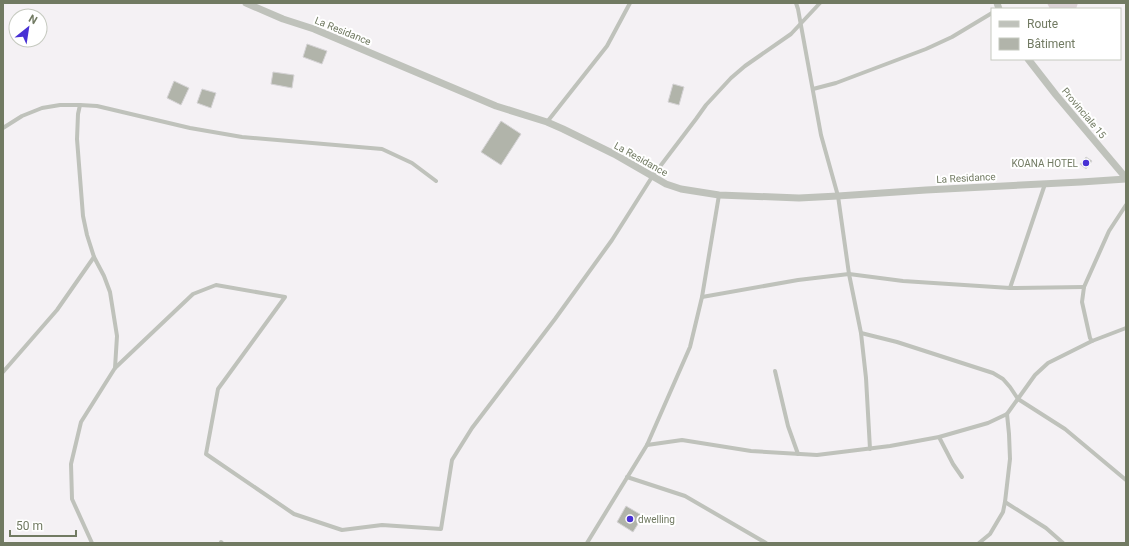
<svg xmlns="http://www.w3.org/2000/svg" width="1129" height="546" viewBox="0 0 1129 546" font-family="Roboto,sans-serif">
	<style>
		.green { fill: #dbd2d6 }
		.building { fill: #b1b4aa; stroke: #d5d3d5 }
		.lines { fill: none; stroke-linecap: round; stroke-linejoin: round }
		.minor { stroke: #bfc2bb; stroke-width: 4 }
		.tertiary { stroke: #bfc2bb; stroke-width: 7 }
		.poi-dot { fill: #4831d4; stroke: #fff; stroke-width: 1.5 }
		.labels { text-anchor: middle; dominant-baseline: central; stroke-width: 4; stroke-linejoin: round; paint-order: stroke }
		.street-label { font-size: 10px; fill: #717a62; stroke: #fff }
		.poi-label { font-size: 10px; fill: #717a62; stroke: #fff; text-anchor: end }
	</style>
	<rect width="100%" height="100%" fill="#f4f1f4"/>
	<!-- green -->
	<path class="green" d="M1047,3h31l-2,6h-26z"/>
	<!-- building -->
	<g class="building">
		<path d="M307,44l20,7 -5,13 -19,-7z"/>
		<path d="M273,72l21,3 -2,13 -21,-4z"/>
		<path d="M174,81l15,7 -8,17 -14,-7z"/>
		<path d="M673,84l11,3 -5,18 -11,-3z"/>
		<path d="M202,89l14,4 -5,15 -14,-5z"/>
		<path d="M501,121l20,13 -20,31 -20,-13z"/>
		<path d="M1086,157l6,4 -6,8 -6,-5z"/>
		<path d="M626,506l17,10 -10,16 -16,-10z"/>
	</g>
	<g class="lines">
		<!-- minor -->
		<g class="minor">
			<path d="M796,3l2,6 23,126 17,61 11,78 12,59 5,45 4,71"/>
			<path d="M813,89l23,-6 90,-34 26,-12 40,-24"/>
			<path d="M80,105l-2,9 -1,25 6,77 4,19 7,22 10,19 6,16 7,44 -2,32"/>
			<path d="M547,122l60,-76 23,-43"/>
			<path d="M3,128l19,-12 20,-8 18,-3h20l17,1 93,22 52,9 140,12 30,14 24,18"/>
			<path d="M1010,288l35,-104"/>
			<path d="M702,297l96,-17 51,-6 54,7 107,7 74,-1"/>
			<path d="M861,333l36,9 96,31 10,6 7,8 8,12 47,30 61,51"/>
			<path d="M1092,341l34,-13"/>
			<path d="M775,371l13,55 10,28"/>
			<path d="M3,372l54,-62 37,-53"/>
			<path d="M939,437l14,27 9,13"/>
			<path d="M647,445l35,-5 69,11 66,4 73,-9 49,-9 49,-14 19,-9 28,-39 13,-12 44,-22 -2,-3 -8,-36 2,-15 25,-56 17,-26"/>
			<path d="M627,477l58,19 81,47"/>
			<path d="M1005,502l41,26 17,15"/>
			<path d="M221,542l1,1"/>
			<path d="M92,543l-20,-44 -1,-35 10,-42 34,-54 78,-74 23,-9 69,12 -67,92 -12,65 88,60 48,16 40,-5 59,4 11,-69 20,-32 83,-109 57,-79 40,-63 44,-58 10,-14 25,-27 14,-12 46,-32 29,-31"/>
			<path d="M587,543l60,-98 43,-98 12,-50 17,-102"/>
			<path d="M979,543l11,-9 13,-22 2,-10 5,-43 -1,-25 -2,-20"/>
		</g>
		<!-- tertiary -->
		<g class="tertiary">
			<path d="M246,3l37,16 31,10 182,77 51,16 16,7 51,25 52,30 15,5 38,6 80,3 39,-2 88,-6 155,-8 45,-3"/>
			<path d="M997,3l2,6"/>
			<path d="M1028,59l28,36 70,83"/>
		</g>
	</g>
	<!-- markers -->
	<g class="poi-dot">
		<circle cx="1086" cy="163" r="4"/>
		<circle cx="630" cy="519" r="4"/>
	</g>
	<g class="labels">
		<!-- street labels -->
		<g class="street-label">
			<text transform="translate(343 31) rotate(22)">La Residance</text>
			<text transform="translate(1084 113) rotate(50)">Provinciale 15</text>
			<text transform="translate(641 159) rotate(29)">La Residance</text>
			<text transform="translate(966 178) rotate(-3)">La Residance</text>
		</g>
		<!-- poi labels -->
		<g class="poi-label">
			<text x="1078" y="163">KOANA HOTEL</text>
			<text x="638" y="519" text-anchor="start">dwelling</text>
		</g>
	</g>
	<!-- border -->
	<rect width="1129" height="546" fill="none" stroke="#717a62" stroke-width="8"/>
	<!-- legend -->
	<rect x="991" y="8" width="130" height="52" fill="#ffffff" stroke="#c6cac0"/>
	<rect x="999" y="21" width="20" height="6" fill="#bfc2bb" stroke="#c6cac0"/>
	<text x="1027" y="28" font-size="12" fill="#717a62">Route</text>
	<rect x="999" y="38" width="20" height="12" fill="#b1b4aa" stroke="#c6cac0"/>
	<text x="1027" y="48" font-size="12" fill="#717a62">Bâtiment</text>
	<!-- north arrow -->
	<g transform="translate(28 28) rotate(30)"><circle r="19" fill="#ffffff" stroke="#c6cac0"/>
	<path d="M0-3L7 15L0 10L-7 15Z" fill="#4831d4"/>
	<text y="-6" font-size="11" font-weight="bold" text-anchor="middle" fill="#717a62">N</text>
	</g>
	<!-- scale -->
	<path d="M10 530v6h66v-6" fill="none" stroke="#717a62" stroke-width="2"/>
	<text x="16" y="530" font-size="12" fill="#717a62" stroke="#ffffff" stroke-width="3" paint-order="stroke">50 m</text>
</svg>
